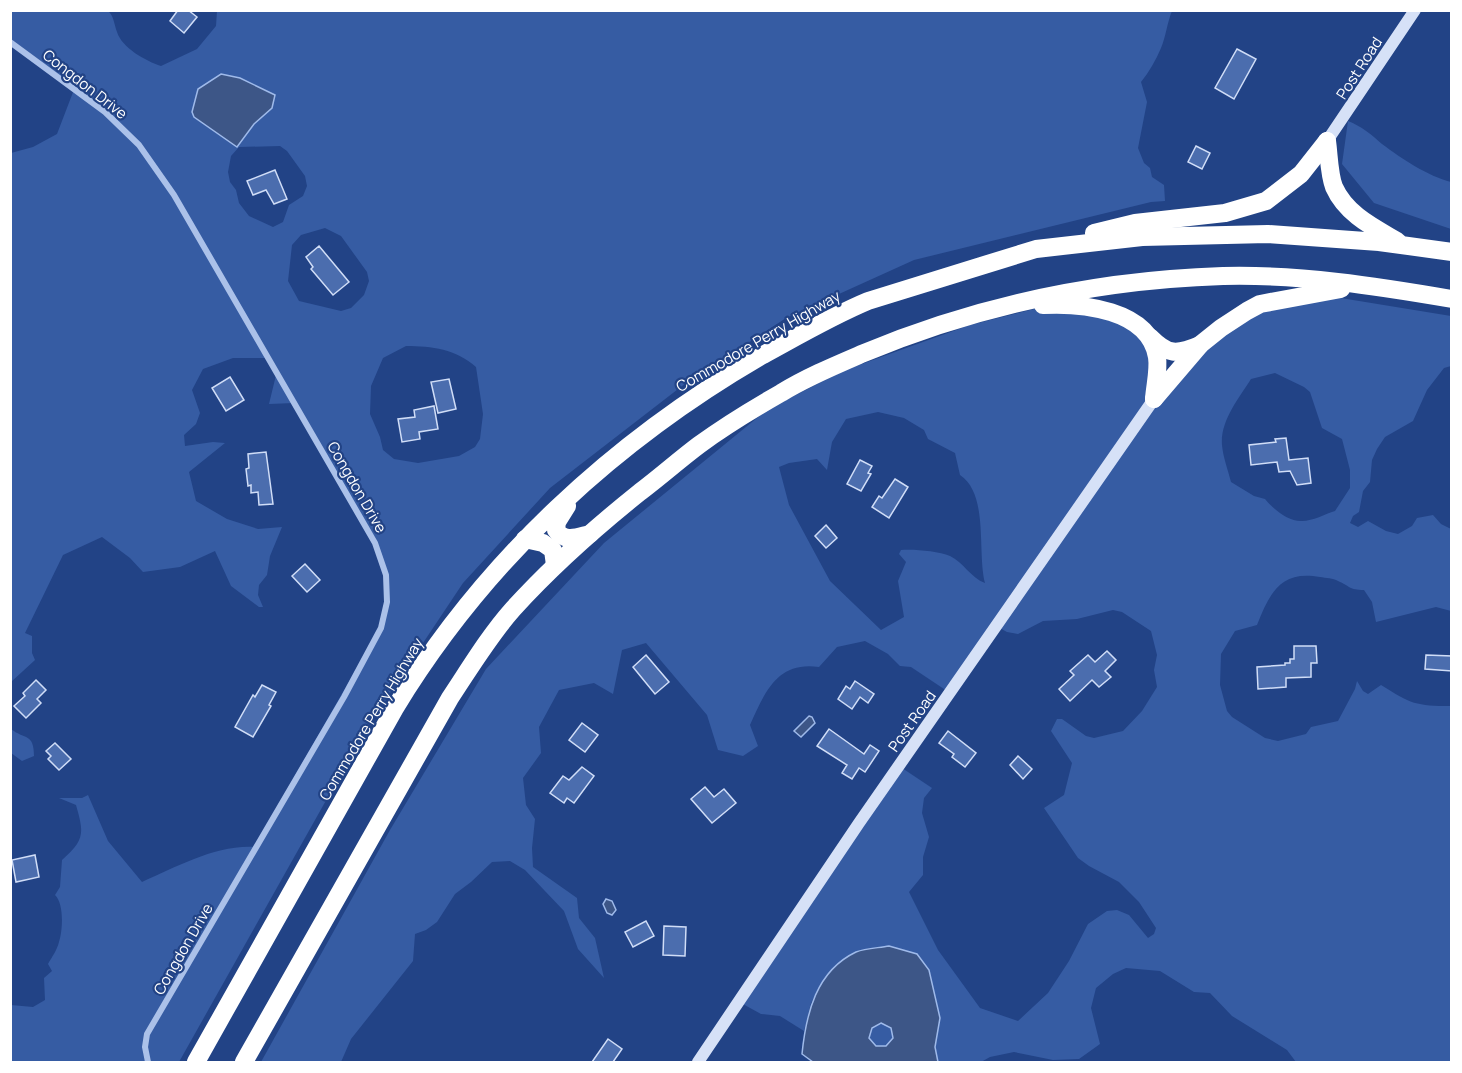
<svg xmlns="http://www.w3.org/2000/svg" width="1462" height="1073" viewBox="0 0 1462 1073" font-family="Manrope,sans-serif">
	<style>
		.green { fill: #365ca3; fill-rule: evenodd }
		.water { fill: #3d5687; stroke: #9fbaea; stroke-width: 1.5; fill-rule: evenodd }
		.building { fill: #4b6dae; stroke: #d0ddf7; stroke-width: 1.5 }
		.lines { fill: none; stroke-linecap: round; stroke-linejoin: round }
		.street { stroke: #abc1e9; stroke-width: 6 }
		.secondary { stroke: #d6e1f7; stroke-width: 12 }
		.highway { stroke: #fff; stroke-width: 18 }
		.labels { text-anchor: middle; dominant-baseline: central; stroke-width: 4.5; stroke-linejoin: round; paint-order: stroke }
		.street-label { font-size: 15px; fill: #fff; stroke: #224386 }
	</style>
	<rect width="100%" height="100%" fill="#224386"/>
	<!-- green -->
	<g class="green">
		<path d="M11,11h97c6,5 6,13 9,21 5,16 29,29 44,34l36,-17 19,-23 1,-15h955c-5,12 -6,25 -11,37 -5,12 -12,24 -20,34l6,20 -9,46 6,15 6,5 2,9 12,8 1,16 -14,1 -237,58 -128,58 -104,68 -132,102 -87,95 -70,105 -69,116 -145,258h-168v-57l22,2 12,-7 -1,-22 8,-7 -4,-7c4,-7 9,-14 11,-22 4,-12 5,-39 -4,-47l5,-8 2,-27c23,-20 22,-27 14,-55l-17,-7h23l6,-3 20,46 34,41c35,-15 73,-37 112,-35l128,-223 6,-38 -12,-47 -82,-136 -25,1 8,-33 -8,-13h-36l-30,11 -11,21 8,23 -4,11 -12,11 1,11 28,-4 12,1 -36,29 7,29 31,18 31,10 24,-2 -12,29 -3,19 -8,10 -1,10 5,12h-4l-28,-21 -16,-35 -35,16 -37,5 -13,-14 -28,-21 -39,18 -38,78 7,3v17l3,7 -24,22v8v-537l22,-6 24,-13 18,-47 -64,-48zM240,78l32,30 -18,16 -18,23zM280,146l7,5 18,25 2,10 -4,10 -14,9 -6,17 -10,5 -24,-11 -10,-13 -3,-13 -6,-8 -2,-10 3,-16 8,-9zM325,228l16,8 26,36 2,9 -5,14 -13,13 -10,3 -42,-10 -11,-20 4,-36 9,-10zM406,346c26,0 50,3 70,21l7,47 -3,25 -5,8 -16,9 -41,7 -24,-4 -11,-9 -3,-13 -10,-23 1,-28 12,-28z"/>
		<path d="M1348,121c13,5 24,14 34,23 20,15 46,32 69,38v47l-77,-26 -32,-39z"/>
		<path d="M1304,292l147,24v50l-7,2 -17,22 -14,31 -28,16 -8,12 -5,11 -2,22 -7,9 -4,21 -6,4 -3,7 8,4 10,-6 18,10 12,3 14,-8 5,-8 16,-3 8,9 10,5v82l-15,-4 -60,15 -4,-20 -8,-12c-15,0 -14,-4 -26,-9 -5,-3 -12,-3 -18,-4 -39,-7 -50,15 -63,48l-22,6 -14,23 -1,31 7,26 5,6 33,21 13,3 28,-7 5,-7 27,-6 17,-32 2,-8 6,10 5,3 13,-9c30,19 35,21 70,21v356h-155l-9,-12 -55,-34 -22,-23 -16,-1 -34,-21 -34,-3 -13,6 -17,14 -5,20 9,36 -21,15 -26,1 -39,-8 -24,5 -9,5h-43l-3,-15 5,-30 -23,-63 -28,-8 -67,36 -11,21 -7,28 -24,-15 -19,-2 -20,-11 158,-237 33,22 -8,10 -2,15 7,24 -6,20v18l-14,17 29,58 42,58 38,13 30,-28 21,-32 19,-37 19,-13 10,-1 12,5 19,23 6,-4 2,-6 -17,-26 -20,-20 -30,-16 -11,-8 -34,-50 20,-13 8,-32 -21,-32 6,-12h5l24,17 8,2 29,-7 19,-20 15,-24 -3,-17 3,-15 -6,-24 -29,-19 -9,-2 -36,9 -34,2 -25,13 -11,-2 -11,-6 -49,65 -36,-24 -11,-1 -12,-12 -23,-13 -28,6 -18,20c-42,-6 -54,25 -69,58l8,21 -15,10 -25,-6 -11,-35 -61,-72 -24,7 -9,44 -19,-11 -35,7 -20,37 2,26 -18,25 3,27 9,14 -3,29 1,19 44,31 2,20 16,20 9,40 -26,-29 -14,-38 -39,-41 -15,-9 -18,1 -21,20 -16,12 -18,28 -11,8 -11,4 -2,27 -62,78 -10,23h-80l129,-232 96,-161 118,-126 164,-134 77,-39 125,-45 84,-21 90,25 12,60 45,-48zM1275,373l29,14 6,5 12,36 20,11 8,31v18l-15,23c-10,3 -22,10 -33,10 -13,1 -29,-12 -37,-22l-11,-3 -23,-14c-3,-12 -8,-25 -9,-37 -2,-24 17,-47 29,-66zM878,412l26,6 20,12 4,9 27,14 5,22c29,19 17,77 25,108 -14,-5 -22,-21 -35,-27 -12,-5 -36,-7 -49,-6l-2,4 7,8 -8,19 6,36 -23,13 -51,-49 -41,-76 -10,-38 10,-4 28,-4 10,11 5,-28 14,-23z"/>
		<path d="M11,729c14,11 23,4 23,27l-12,5 -11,-8z"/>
		<path d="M881,1023l10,5 2,10 -7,8h-10l-7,-8 2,-10z"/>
	</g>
	<!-- water -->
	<g class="water">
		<path d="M221,74l19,4 35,17 -3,13 -18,16 -17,23 -43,-30 -2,-5 6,-23z"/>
		<path d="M809,716l3,1 3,6 -14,14 -7,-6z"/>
		<path d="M606,899l6,2 4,9 -4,5 -5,-2 -4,-9z"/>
		<path d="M889,946l28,8 12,16 11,48 -5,29 3,15h-125l-11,-8c4,-40 14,-83 54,-102 10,-4 23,-4 33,-6zM881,1023l10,5 2,10 -7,8h-10l-7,-8 3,-10z"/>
	</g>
	<!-- building -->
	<g class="building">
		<path d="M178,10h10l9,7 -13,16 -14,-12z"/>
		<path d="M1237,49l19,10 -22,40 -19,-11z"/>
		<path d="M1196,146l14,7 -8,16 -14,-7z"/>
		<path d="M275,170l12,29 -13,5 -8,-14 -13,5 -6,-14z"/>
		<path d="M319,246l30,36 -16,13 -22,-26 2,-2 -7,-10z"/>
		<path d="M230,377l14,23 -18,11 -14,-23z"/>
		<path d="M449,379l7,30 -18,4 -7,-31z"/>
		<path d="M434,406l4,23 -19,3 1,7 -18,3 -4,-23 17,-2 -1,-7z"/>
		<path d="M1286,438l3,22 19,-2 3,25 -14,2 -7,-14 -11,1 -2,-10 -26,3 -2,-20 27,-3 -1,-3z"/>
		<path d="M266,452l7,52 -14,1 -1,-13 -7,1v-8l-3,1 -2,-17 3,-1 -1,-14z"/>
		<path d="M860,460l12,6 -4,7 3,1 -10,17 -14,-7z"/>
		<path d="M895,479l13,8 -19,31 -17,-11 7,-11 3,2z"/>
		<path d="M826,525l11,13 -11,10 -11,-12z"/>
		<path d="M305,564l15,16 -13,12 -15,-16z"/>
		<path d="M1294,646h22l1,17h-6v14l-25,1v9l-28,2 -1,-22 28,-2v-2h5v-4h4z"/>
		<path d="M1107,651l9,9 -11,11 6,6 -12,10 -7,-7 -22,21 -11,-12 15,-14 -4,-4 18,-16 7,7z"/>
		<path d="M646,655l23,27 -14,12 -22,-27z"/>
		<path d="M1426,655l26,1v15l-27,-2z"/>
		<path d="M36,680l10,10 -9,9 4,4 -15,15 -12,-12 11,-10 -2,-3z"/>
		<path d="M855,681l19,13 -6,9 -8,-6 -8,12 -14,-10 8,-13 4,3z"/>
		<path d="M262,685l14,7 -7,13 2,1 -18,31 -18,-10 18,-32 2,2z"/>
		<path d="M582,723l16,12 -13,17 -16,-12z"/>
		<path d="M829,729l35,25 6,-9 9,6 -14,21 -6,-4 -7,11 -10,-6 5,-8 -30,-19z"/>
		<path d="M948,731l28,22 -11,14 -13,-10 2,-3 -15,-11z"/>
		<path d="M55,743l16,16 -12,11 -11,-11 3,-3 -5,-5z"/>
		<path d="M1018,756l14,13 -9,10 -13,-14z"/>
		<path d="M582,767l12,9 -20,27 -7,-5 -3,5 -14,-10 13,-17 6,4z"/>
		<path d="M705,787l9,10 10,-8 12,14 -24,20 -21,-24z"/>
		<path d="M35,855l4,22 -23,5 -4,-22z"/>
		<path d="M646,921l8,15 -21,11 -8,-15z"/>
		<path d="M664,926l22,1 -1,29 -22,-1z"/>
		<path d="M608,1039l14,10 -9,13h-21z"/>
	</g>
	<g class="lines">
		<!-- street -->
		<path class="street" d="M10,42l95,70 34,33 35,50 201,348 11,32 1,27 -6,26 -37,69 -197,337 -2,13 3,15"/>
		<!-- secondary -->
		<g class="secondary">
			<path d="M1327,141l88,-131"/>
			<path d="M698,1062l161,-239 295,-424"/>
		</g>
		<!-- highway -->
		<g class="highway">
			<path d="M1327,141c2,14 2,33 7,46 12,27 39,40 63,54"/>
			<path d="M1094,233l41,-10 90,-10 41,-12 35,-27 26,-33"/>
			<path d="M1043,305c38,-2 106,4 114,52 2,13 -2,28 -3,42"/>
			<path d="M1150,337c18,18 26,18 50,8"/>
			<path d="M1154,399l47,-55 20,-16 26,-17 13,-7 81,-15"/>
			<path d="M567,506l-10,16 -1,8c9,13 21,7 34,4"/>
			<path d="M525,539l18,4 10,7 2,15"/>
			<path d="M196,1062l199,-354c90,-148 219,-267 368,-353 35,-19 69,-39 105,-54l168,-52 106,-12 126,-3 111,8 73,10"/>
			<path d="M244,1062l206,-364c20,-30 39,-62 63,-89 39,-43 82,-81 127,-117 20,-15 39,-32 59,-47 26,-19 54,-36 82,-52 26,-16 55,-28 83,-40 115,-48 235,-73 359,-77 76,-2 153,10 229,23"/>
		</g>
	</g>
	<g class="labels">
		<!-- street labels -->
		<g class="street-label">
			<text transform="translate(1359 68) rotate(-57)">Post Road</text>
			<text transform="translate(85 84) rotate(38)">Congdon Drive</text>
			<text transform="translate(758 341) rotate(-30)">Commodore Perry Highway</text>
			<text transform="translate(357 487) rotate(60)">Congdon Drive</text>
			<text transform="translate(371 719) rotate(-59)">Commodore Perry Highway</text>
			<text transform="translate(912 721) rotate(-55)">Post Road</text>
			<text transform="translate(183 949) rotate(-60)">Congdon Drive</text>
		</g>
	</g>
	<!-- border -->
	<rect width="1462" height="1073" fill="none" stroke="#ffffff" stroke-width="24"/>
</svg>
